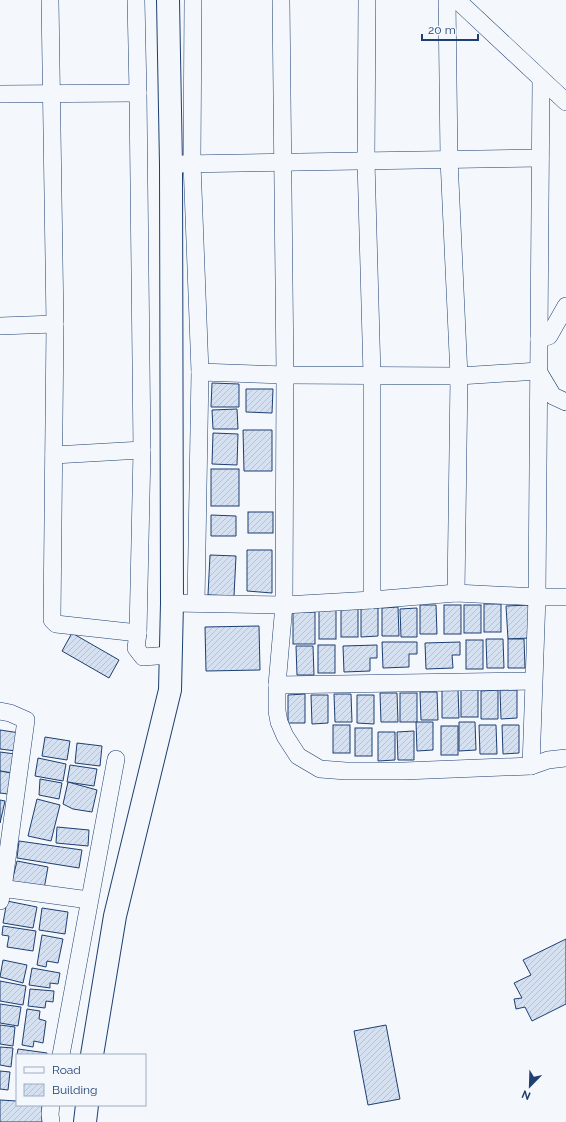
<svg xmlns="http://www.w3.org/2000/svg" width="566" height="1122" viewBox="0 0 566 1122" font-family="Raleway,sans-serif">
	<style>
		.building { fill: url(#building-hatch); stroke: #1d3f73 }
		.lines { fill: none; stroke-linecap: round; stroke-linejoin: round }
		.street-casing { stroke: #1d3f73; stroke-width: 18 }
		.secondary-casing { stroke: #1d3f73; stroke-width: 24 }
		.street { stroke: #f4f7fb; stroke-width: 17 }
		.secondary { stroke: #f4f7fb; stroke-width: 22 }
	</style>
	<defs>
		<pattern id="building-hatch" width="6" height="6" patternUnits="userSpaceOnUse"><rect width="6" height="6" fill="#d5e0f0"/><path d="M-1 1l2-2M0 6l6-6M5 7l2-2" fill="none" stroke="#b6c1d1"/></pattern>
	</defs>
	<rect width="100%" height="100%" fill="#f4f7fb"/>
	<!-- building -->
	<g class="building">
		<path d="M212,383l27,1v23h-28z"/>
		<path d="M246,389h27l-1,24 -26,-1z"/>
		<path d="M237,409l1,20h-25l-1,-19z"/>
		<path d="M243,430h29v41h-28z"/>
		<path d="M213,433l25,1 -1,31 -25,-1z"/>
		<rect x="211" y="469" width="28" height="37"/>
		<rect x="248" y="512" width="25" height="21"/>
		<path d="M211,515l25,1v20h-25z"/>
		<path d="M247,550h25v43l-25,-2z"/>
		<path d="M210,555l26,1 -2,40 -26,-1z"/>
		<rect x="484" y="604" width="17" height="28"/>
		<path d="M420,605h16l1,29h-17z"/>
		<rect x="444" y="605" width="17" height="29"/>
		<rect x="464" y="605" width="17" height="28"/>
		<path d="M529,605l1,33 -22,1 -2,-33z"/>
		<path d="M398,607l1,29h-17v-28z"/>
		<path d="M361,608h17v28l-17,1z"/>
		<path d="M417,608v29h-16l-1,-28z"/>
		<rect x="341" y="609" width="17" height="28"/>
		<rect x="319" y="610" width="17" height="29"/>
		<rect x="293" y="612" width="22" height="32"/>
		<path d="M259,626l1,44 -54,1 -1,-44z"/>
		<path d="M72,633l47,27 -10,18 -47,-27z"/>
		<path d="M486,639h17l1,29h-17z"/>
		<path d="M508,639h16l1,29h-17z"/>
		<rect x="466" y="640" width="17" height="29"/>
		<path d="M382,642h35v12h-8v13l-26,1z"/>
		<path d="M460,642v13h-8l1,13 -27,1 -1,-26z"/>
		<rect x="318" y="645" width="17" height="28"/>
		<path d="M377,645v13h-7v13l-26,1 -1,-26z"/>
		<path d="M296,646h17l1,29h-17z"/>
		<rect x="461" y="689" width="17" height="28"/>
		<path d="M442,690h16l1,28h-17z"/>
		<path d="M498,690v29h-17v-28z"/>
		<path d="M500,690h17v28l-16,1z"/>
		<path d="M420,692h17l1,28h-17z"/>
		<path d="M380,693h17l1,29h-17z"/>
		<rect x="400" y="693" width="17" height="29"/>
		<path d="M305,694v29h-17v-28z"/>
		<path d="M334,694h17l1,28h-17z"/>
		<path d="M311,695h17v28l-16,1z"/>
		<path d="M357,695h17v29l-17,-1z"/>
		<path d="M416,722h17v28l-16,1z"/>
		<path d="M459,722h16l1,28 -17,1z"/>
		<rect x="333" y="725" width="17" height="28"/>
		<path d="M479,725h17l1,29h-17z"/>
		<path d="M502,725h17v28l-16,1z"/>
		<rect x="441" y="726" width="17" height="29"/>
		<rect x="355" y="728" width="17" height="28"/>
		<path d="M0,730l20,3 -4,18 -16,-2z"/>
		<path d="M414,731v29h-16l-1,-28z"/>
		<path d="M378,732h17v28l-17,1z"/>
		<path d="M45,737l25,4 -3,19 -25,-4z"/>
		<path d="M77,743l25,3 -2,20 -25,-3z"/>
		<path d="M0,752l15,2 -3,19 -12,-2z"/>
		<path d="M38,758l28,6 -3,17 -28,-5z"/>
		<path d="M70,765l27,4 -3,17 -27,-4z"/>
		<path d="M0,771l11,2 -3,21 -8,-1z"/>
		<path d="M40,779l22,4 -3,16 -20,-4z"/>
		<path d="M68,782l29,8 -5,22 -19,-3 -10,-5z"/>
		<path d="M37,799l23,6 -9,36 -23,-5z"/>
		<path d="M0,800l5,1 -5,22z"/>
		<path d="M57,827l32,3 -1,16 -32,-3z"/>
		<path d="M19,841l63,9 -3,18 -62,-10z"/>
		<path d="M17,861l31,6 -4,22 -32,-7z"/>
		<path d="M7,901l30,6 -4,21 -30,-5z"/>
		<path d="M42,908l26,4 -3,22 -26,-4z"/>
		<path d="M3,926l33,5 -3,20 -26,-4 2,-11 -7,-1z"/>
		<path d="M42,935l21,4 -5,24 -11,-2 -1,6 -9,-2z"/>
		<path d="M566,939v65l-34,17 -7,-14 -9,2 -2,-10 8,-1 -8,-15 17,-8 -8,-15z"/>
		<path d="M3,960l24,5 -4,18 -23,-6z"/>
		<path d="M32,968l28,5 -2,11 -8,-1v5l-21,-3z"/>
		<path d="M0,981l26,5 -3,19 -23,-4z"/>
		<path d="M30,989l24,2 -1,11 -7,-1 -1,7 -17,-2z"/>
		<path d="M0,1004l21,3 -3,19 -18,-3z"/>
		<path d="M27,1009l13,2 -1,8 7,2 -3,22 -9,-2 -1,6 -11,-2z"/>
		<path d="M0,1025l15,2 -2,19 -13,-2z"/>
		<path d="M386,1025l14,74 -32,6 -14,-74z"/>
		<path d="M0,1047l13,1 -2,19 -11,-2z"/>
		<path d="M18,1049l29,4v2h-30z"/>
		<path d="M0,1071l10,1 -2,18 -8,-1z"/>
		<path d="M0,1100l17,1v4h25v17h-42z"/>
	</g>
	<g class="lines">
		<!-- street casing -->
		<g class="street-casing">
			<g id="street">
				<path d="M50,0l5,324 -3,296 4,4 82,9"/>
				<path d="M136,0l2,93 4,357 -4,183 -2,15 7,9 27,-2"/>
				<path d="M193,0l-1,163 8,209 -4,231"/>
				<path d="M281,0l4,375 -1,230 -7,80v26l2,11 6,14 13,20 22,13 26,2h58l127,-5 17,-6 18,-2"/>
				<path d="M367,0l-1,161 6,214v225"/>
				<path d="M447,0l2,159 10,217 -3,217"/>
				<path d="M457,0l109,102"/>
				<path d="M0,94l138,-1"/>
				<path d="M182,164l358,-6"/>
				<path d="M0,326l55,-2"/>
				<path d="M539,339l10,-3 17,-30"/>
				<path d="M200,372l85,3 174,1 79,-5 15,25 13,6"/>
				<path d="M54,455l88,-5"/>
				<path d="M172,603l112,2 88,-5 84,-7 81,4h29"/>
				<path d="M277,685l256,-4"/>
				<path d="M0,711l10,2 16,7 -23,168 -3,13"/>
				<path d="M531,766l6,-169 4,-517"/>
				<path d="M0,888l89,12"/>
				<path d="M61,1055l55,-296"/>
				<path d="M51,1122l-1,-8 1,-9"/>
			</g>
		</g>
		<!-- secondary casing -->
		<g class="secondary-casing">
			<g id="secondary">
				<path d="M92,1055l23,-139 55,-226 2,-87 -1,-438 -3,-165"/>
				<path d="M85,1122l2,-17"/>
			</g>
		</g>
		<!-- street -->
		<use href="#street" class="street"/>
		<!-- secondary -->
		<use href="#secondary" class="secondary"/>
	</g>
	<!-- legend -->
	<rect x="16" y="1054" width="130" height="52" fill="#f4f7fb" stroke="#9eadc5"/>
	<rect x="24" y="1067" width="20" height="6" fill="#f4f7fb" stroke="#9eadc5"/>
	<text x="52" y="1074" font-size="12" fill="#1d3f73">Road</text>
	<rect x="24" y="1084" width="20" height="12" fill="url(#building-hatch)" stroke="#9eadc5"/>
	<text x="52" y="1094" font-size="12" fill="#1d3f73">Building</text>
	<!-- north arrow -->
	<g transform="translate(530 1086) rotate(203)" stroke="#f4f7fb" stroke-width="3" paint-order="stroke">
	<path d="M0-3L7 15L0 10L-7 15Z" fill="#1d3f73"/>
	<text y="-6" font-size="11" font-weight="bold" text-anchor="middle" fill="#1d3f73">N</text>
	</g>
	<!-- scale -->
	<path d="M422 34v6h56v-6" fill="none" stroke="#1d3f73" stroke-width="2"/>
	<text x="428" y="34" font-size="12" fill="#1d3f73" stroke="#f4f7fb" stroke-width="3" paint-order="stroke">20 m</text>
</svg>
